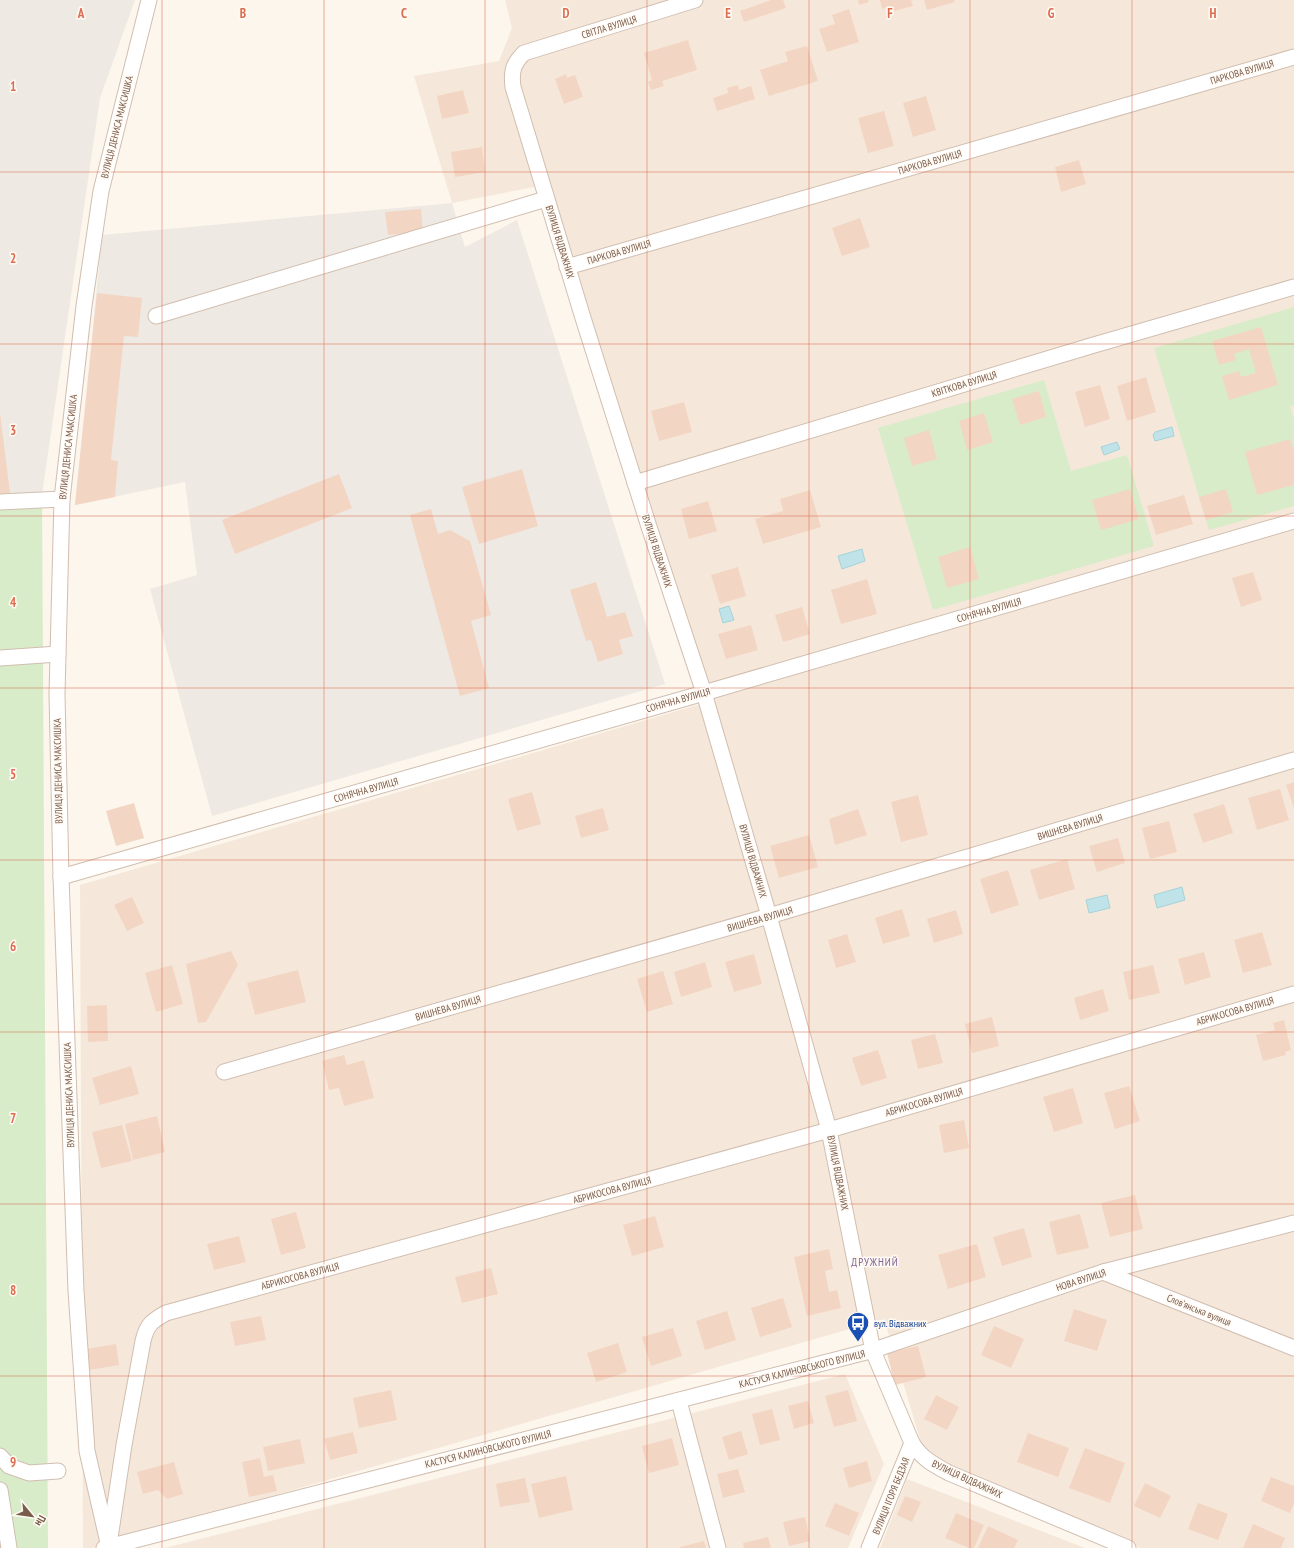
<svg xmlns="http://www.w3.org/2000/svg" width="1294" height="1548" viewBox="0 0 1294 1548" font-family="'PT Sans Narrow',sans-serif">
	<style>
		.residential { fill: #f5e8da }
		.industrial { fill: #efe9e4 }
		.green { fill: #d8ecc9 }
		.water { fill: #bfe3e8; stroke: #a5d3da }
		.building { fill: #f3d5c3 }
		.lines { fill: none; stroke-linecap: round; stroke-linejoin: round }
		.minor-casing { stroke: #d1beb0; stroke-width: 17 }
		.minor { stroke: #fff; stroke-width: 15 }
		.grid { fill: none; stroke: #dc6d51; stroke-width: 1; stroke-opacity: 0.55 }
		.labels { text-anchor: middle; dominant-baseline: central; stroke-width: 3; stroke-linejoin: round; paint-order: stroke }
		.street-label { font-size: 10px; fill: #7a5c4d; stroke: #fffaf3 }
		.transit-label { font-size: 10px; fill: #164399; stroke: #fffaf3; text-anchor: start }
		.neighbourhood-label { font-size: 11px; letter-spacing: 1px; fill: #846695; stroke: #fffaf3 }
		.grid-label { font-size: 13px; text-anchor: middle; font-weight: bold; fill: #dc6d51; stroke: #fffaf3; stroke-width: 3; stroke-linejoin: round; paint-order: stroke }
	</style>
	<rect width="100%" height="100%" fill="#fdf6ec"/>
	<!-- residential -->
	<g class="residential">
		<path d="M505,0h789v1548h-154l-189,-80 -29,-22 -38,-127 -792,229h-9l-3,-663 631,-184 -162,-517 -97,19 -38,-127 85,-15 13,-33z"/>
		<path d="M845,1374l39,90 -36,84h-683z"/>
		<path d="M907,1479l178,69h-205z"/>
	</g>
	<!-- industrial -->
	<g class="industrial">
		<path d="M0,0h135l-35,98 -58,396 -42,3z"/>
		<path d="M452,203l13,44 52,-27 148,464 -453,132 -62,-227 47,-14 -12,-93 -110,23 27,-270z"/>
	</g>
	<!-- green -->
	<g class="green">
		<path d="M1294,307v98l-4,2 4,12v87l-85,24 -55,-182z"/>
		<path d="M1044,380l27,91 56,-16 27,91 -221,64 -55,-182z"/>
		<path d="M42,494l6,1054h-48v-1051z"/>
	</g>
	<!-- water -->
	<g class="water">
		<path d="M1172,427l2,9 -19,5 -2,-6 2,-3z"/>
		<path d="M1117,442l3,7 -16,6 -3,-8z"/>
		<path d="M862,549l3,12 -23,8 -4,-13z"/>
		<path d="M729,606l5,14 -11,3 -4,-14z"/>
		<path d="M1182,887l3,13 -28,8 -3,-13z"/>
		<path d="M1107,895l3,13 -21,5 -3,-13z"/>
	</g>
	<!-- building -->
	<g class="building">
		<path d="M771,0h12l3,8 -42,14 -4,-11z"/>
		<path d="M858,0h10l1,2 -10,3z"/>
		<path d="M880,0h31l2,6 -23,6 -2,-5 -6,2z"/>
		<path d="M924,0h30l1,2 -28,8z"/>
		<path d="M849,9l10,33 -32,10 -8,-23 16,-5 -3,-9z"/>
		<path d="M688,40l9,30 -35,11 2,5 -13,4 -3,-8 4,-2 -8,-27z"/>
		<path d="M807,46l11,35 -49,15 -9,-26 28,-9 -3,-9z"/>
		<path d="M566,74l1,4 8,-3 8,22 -19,7 -9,-25z"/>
		<path d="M738,85l1,5 12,-4 4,13 -38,12 -4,-13 15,-5 -1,-5z"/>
		<path d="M463,90l6,23 -27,6 -5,-23z"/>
		<path d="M926,96l10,34 -23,7 -10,-34z"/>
		<path d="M884,111l10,35 -26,7 -10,-35z"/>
		<path d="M482,147l3,25 -30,5 -4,-25z"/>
		<path d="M1079,160l7,24 -25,8 -6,-25z"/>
		<path d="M421,209l2,23 -35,3 -3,-23z"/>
		<path d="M860,218l10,29 -28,9 -10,-28z"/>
		<path d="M97,293l45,5 -4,39 -14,-1 -13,124 7,1 -3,36 -40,8z"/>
		<path d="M1261,327l17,58 -49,15 -7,-24 17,-5 2,6 15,-4 -7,-24 -15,5 2,6 -17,5 -7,-24z"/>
		<path d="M1146,377l10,35 -29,9 -10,-35z"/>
		<path d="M1100,385l10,34 -25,8 -10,-35z"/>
		<path d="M1039,391l7,26 -26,8 -8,-26z"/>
		<path d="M684,402l8,30 -33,9 -8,-30z"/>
		<path d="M0,413l10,80 -10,1z"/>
		<path d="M984,413l9,29 -26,8 -8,-29z"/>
		<path d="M929,430l8,29 -25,7 -8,-28z"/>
		<path d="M1290,439l4,12v34l-37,10 -12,-43z"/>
		<path d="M522,469l16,57 -59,18 -17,-57z"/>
		<path d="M339,474l13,34 -117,46 -13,-34z"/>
		<path d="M1130,489l9,30 -38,11 -9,-30z"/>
		<path d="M1226,489l7,23 -27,8 -7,-23z"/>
		<path d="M810,490l11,37 -58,17 -8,-25 28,-8 -3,-12z"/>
		<path d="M1184,495l9,29 -37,11 -9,-29z"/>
		<path d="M708,501l9,30 -28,8 -8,-30z"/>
		<path d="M431,509l7,25 12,-4 20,11 21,74 -20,6 18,67 -29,8 -50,-181z"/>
		<path d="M970,547l9,32 -32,9 -9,-31z"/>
		<path d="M738,567l8,29 -26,8 -9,-29z"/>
		<path d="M1253,572l9,28 -21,7 -9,-29z"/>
		<path d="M867,579l10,35 -36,10 -10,-34z"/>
		<path d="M596,582l11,35 18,-5 8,24 -14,4 4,14 -25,8 -7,-22 -5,1 -16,-51z"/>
		<path d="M802,607l8,27 -27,8 -8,-27z"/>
		<path d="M751,625l7,25 -32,9 -8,-25z"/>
		<path d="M1294,782v26l-8,-23z"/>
		<path d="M1280,789l9,31 -32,10 -9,-32z"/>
		<path d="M532,792l9,32 -24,7 -9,-32z"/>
		<path d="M918,795l10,40 -27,7 -10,-40z"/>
		<path d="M134,803l10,35 -28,8 -10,-35z"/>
		<path d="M1224,804l9,29 -30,10 -10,-29z"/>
		<path d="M603,808l6,22 -28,8 -6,-22z"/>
		<path d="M858,809l9,26 -32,10 -6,-26z"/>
		<path d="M1169,821l8,31 -27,7 -8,-31z"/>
		<path d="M809,835l9,32 -39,11 -9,-32z"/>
		<path d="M1118,838l7,25 -28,9 -8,-26z"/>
		<path d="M1067,859l8,30 -36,11 -9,-30z"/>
		<path d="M1008,870l11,35 -28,9 -11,-35z"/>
		<path d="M132,897l12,26 -17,8 -13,-26z"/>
		<path d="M902,909l8,27 -27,8 -8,-26z"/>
		<path d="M956,910l7,24 -29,9 -7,-24z"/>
		<path d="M1262,932l10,33 -29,8 -9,-33z"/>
		<path d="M847,934l9,28 -20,6 -8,-28z"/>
		<path d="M231,951l7,14 -32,57 -8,1 -12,-59z"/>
		<path d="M1204,952l7,25 -26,8 -7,-26z"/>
		<path d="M754,954l8,30 -28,8 -9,-30z"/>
		<path d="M705,962l7,25 -31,10 -7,-25z"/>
		<path d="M172,965l11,39 -27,8 -11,-39z"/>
		<path d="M1153,965l7,28 -31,7 -6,-28z"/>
		<path d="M298,970l8,32 -51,13 -8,-32z"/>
		<path d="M663,971l10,33 -26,8 -10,-33z"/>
		<path d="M1103,989l6,22 -29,9 -6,-22z"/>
		<path d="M107,1005l1,36 -20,1 -1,-36z"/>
		<path d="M992,1017l7,29 -27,7 -7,-29z"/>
		<path d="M1284,1020l7,30 -6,2 1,3 -23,6 -7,-26 19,-5 -2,-7z"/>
		<path d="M935,1034l8,29 -25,6 -7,-29z"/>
		<path d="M878,1050l9,28 -26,8 -9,-28z"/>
		<path d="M344,1055l3,10 17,-5 10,38 -30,8 -5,-18 -10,2 -7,-29z"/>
		<path d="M131,1066l8,28 -39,11 -8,-27z"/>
		<path d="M1129,1086l11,35 -25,8 -11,-36z"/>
		<path d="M1073,1088l10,35 -29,9 -11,-35z"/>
		<path d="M157,1116l8,36 -32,8 -8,-36z"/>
		<path d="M964,1120l5,28 -25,5 -5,-28z"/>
		<path d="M122,1125l10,36 -31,7 -9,-36z"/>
		<path d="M1135,1195l8,34 -33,8 -9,-34z"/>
		<path d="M296,1212l10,36 -25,7 -10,-36z"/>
		<path d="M1080,1214l9,34 -32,7 -8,-33z"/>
		<path d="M655,1216l9,31 -32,9 -9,-31z"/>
		<path d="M1024,1228l8,29 -30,9 -9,-29z"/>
		<path d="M239,1236l7,26 -32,8 -7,-26z"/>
		<path d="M977,1244l9,33 -38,12 -10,-34z"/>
		<path d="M829,1249l4,20 -8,2 4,21 8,-2 4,18 -34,8 -13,-59z"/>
		<path d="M491,1268l7,26 -36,9 -7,-26z"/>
		<path d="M783,1298l9,29 -32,10 -9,-29z"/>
		<path d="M1074,1309l33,11 -10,31 -33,-10z"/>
		<path d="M727,1311l9,29 -31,10 -9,-29z"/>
		<path d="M261,1316l5,24 -31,6 -5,-24z"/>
		<path d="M994,1326l30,13 -13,29 -30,-13z"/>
		<path d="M673,1328l9,28 -31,10 -9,-29z"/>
		<path d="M618,1343l9,29 -31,10 -9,-29z"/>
		<path d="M116,1344l3,21 -30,5 -3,-21z"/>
		<path d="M918,1346l8,31 -31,8 -8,-32z"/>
		<path d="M391,1390l6,30 -38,8 -6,-30z"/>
		<path d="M848,1390l9,31 -23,6 -9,-31z"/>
		<path d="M936,1395l23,12 -12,23 -23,-11z"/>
		<path d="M808,1401l6,22 -20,6 -6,-23z"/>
		<path d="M772,1409l8,31 -20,5 -8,-31z"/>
		<path d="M741,1431l7,23 -19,6 -7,-23z"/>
		<path d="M353,1432l5,21 -28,7 -6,-21z"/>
		<path d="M1028,1433l41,15 -11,29 -41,-15z"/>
		<path d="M672,1438l7,27 -30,8 -7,-27z"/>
		<path d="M300,1439l5,24 -37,8 -5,-24z"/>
		<path d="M1085,1448l40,15 -15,40 -41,-15z"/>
		<path d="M260,1458l4,19 9,-2 4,16 -28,6 -7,-35z"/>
		<path d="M867,1461l5,20 -23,7 -6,-20z"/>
		<path d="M174,1462l9,32 -16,5 -9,-9 -15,4 -6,-22z"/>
		<path d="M738,1469l7,23 -22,6 -6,-24z"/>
		<path d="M566,1476l7,34 -34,8 -8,-34z"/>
		<path d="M1271,1477l23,9v17l-4,10 -29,-12z"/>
		<path d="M525,1478l5,24 -30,5 -4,-23z"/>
		<path d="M1145,1483l26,13 -11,22 -26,-12z"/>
		<path d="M905,1496l16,6 -9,20 -15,-7z"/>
		<path d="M835,1503l24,10 -10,23 -24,-10z"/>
		<path d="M1198,1503l30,11 -10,26 -30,-11z"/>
		<path d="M956,1513l28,12 -10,23h-5l-24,-10z"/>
		<path d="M805,1517l5,24 -21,5 -6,-24z"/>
		<path d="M1253,1524l32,14 -4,10h-38z"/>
		<path d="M988,1526l30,14 -4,8h-36z"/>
		<path d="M768,1537l3,11h-27l-1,-5z"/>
		<path d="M704,1541l2,7h-26v-1z"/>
	</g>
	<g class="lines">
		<!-- minor casing -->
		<g class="minor-casing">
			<g id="minor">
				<path d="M695,0l-171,53c-11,11 -13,18 -11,34l70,231 67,212 54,163 65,223 60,214 44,221 39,92c9,15 22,22 37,30l179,75"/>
				<path d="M567,267l727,-210"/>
				<path d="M156,316l390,-117"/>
				<path d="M635,483l459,-138 200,-58"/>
				<path d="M0,502l62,-3"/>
				<path d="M0,658l58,-4"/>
				<path d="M61,877l629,-180 604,-176"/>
				<path d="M224,1072l545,-156 525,-156"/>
				<path d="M1103,1272l191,76"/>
				<path d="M679,1401l39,147"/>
				<path d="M0,1456l9,10 20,7 29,-2"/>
				<path d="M0,1490l9,58"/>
				<path d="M110,1538l14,-93 19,-104c4,-17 9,-20 23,-28l663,-183 465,-136"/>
				<path d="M109,1547l-22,-96 -11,-160 -15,-414 -4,-183 5,-195 22,-193 17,-115 48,-191"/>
				<path d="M104,1548l770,-198 229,-78 191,-49"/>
				<path d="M869,1548l43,-105"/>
			</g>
		</g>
		<!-- minor -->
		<use href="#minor" class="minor"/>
	</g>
	<!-- grid -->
	<path class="grid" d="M162,0v1548M324,0v1548M485,0v1548M647,0v1548M809,0v1548M970,0v1548M1132,0v1548M0,172h1294M0,344h1294M0,516h1294M0,688h1294M0,860h1294M0,1032h1294M0,1204h1294M0,1376h1294"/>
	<!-- icons -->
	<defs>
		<g id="bus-pin" transform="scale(1.15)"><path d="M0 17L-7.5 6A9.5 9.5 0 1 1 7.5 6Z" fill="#1a4fb4" stroke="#fffaf3"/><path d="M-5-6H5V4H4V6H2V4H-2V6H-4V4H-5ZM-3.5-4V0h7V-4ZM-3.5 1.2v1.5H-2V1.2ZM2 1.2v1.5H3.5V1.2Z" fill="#fff"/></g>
	</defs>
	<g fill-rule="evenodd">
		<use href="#bus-pin" x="858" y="1323"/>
	</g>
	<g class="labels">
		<!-- street labels -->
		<g class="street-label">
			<text transform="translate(609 27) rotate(-17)">СВІТЛА ВУЛИЦЯ</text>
			<text transform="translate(1242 72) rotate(-16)">ПАРКОВА ВУЛИЦЯ</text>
			<text transform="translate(117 127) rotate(-76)">ВУЛИЦЯ ДЕНИСА МАКСИШКА</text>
			<text transform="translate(930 162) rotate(-16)">ПАРКОВА ВУЛИЦЯ</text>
			<text transform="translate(560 242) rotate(73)">ВУЛИЦЯ ВІДВАЖНИХ</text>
			<text transform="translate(619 252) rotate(-16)">ПАРКОВА ВУЛИЦЯ</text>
			<text transform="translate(964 384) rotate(-17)">КВІТКОВА ВУЛИЦЯ</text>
			<text transform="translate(68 447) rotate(-84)">ВУЛИЦЯ ДЕНИСА МАКСИШКА</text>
			<text transform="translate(657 551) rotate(72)">ВУЛИЦЯ ВІДВАЖНИХ</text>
			<text transform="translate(989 610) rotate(-16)">СОНЯЧНА ВУЛИЦЯ</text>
			<text transform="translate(678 700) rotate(-16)">СОНЯЧНА ВУЛИЦЯ</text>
			<text transform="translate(58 771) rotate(-91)">ВУЛИЦЯ ДЕНИСА МАКСИШКА</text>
			<text transform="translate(366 790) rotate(-16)">СОНЯЧНА ВУЛИЦЯ</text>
			<text transform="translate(1070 827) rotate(-17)">ВИШНЕВА ВУЛИЦЯ</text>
			<text transform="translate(753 861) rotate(74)">ВУЛИЦЯ ВІДВАЖНИХ</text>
			<text transform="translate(760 919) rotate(-16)">ВИШНЕВА ВУЛИЦЯ</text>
			<text transform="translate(448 1008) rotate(-16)">ВИШНЕВА ВУЛИЦЯ</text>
			<text transform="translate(1235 1011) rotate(-16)">АБРИКОСОВА ВУЛИЦЯ</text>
			<text transform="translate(69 1095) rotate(-92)">ВУЛИЦЯ ДЕНИСА МАКСИШКА</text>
			<text transform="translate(924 1102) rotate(-16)">АБРИКОСОВА ВУЛИЦЯ</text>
			<text transform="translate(838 1173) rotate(79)">ВУЛИЦЯ ВІДВАЖНИХ</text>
			<text transform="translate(612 1190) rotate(-15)">АБРИКОСОВА ВУЛИЦЯ</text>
			<text transform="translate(300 1276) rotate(-15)">АБРИКОСОВА ВУЛИЦЯ</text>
			<text transform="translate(1081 1280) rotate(-18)">НОВА ВУЛИЦЯ</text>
			<text transform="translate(1199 1310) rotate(22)">Словʼянська вулиця</text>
			<text transform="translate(802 1369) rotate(-14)">КАСТУСЯ КАЛИНОВСЬКОГО ВУЛИЦЯ</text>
			<text transform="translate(488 1449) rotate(-14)">КАСТУСЯ КАЛИНОВСЬКОГО ВУЛИЦЯ</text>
			<text transform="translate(967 1479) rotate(25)">ВУЛИЦЯ ВІДВАЖНИХ</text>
			<text transform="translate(891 1496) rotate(-68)">ВУЛИЦЯ ІГОРЯ БЕДЗАЯ</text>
		</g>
		<!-- transit labels -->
		<g class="transit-label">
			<text x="874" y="1323">вул. Відважних</text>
		</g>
		<!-- neighbourhood labels -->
		<g class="neighbourhood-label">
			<text x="875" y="1262">ДРУЖНИЙ</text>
		</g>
	</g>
	<g class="grid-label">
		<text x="81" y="18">A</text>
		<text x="243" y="18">B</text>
		<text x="404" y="18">C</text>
		<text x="566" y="18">D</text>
		<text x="728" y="18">E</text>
		<text x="890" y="18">F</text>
		<text x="1051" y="18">G</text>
		<text x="1213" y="18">H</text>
		<text x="13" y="91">1</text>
		<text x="13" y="263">2</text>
		<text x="13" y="435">3</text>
		<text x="13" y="607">4</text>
		<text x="13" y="779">5</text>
		<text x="13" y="951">6</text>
		<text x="13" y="1123">7</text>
		<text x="13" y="1295">8</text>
		<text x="13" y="1467">9</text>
	</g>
	<!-- north arrow -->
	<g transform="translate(32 1516) rotate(119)" stroke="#fffaf3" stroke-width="3" paint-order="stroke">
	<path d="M0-3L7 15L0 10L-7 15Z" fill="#7a5c4d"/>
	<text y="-6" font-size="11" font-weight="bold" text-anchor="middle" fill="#7a5c4d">Пн</text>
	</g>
</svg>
